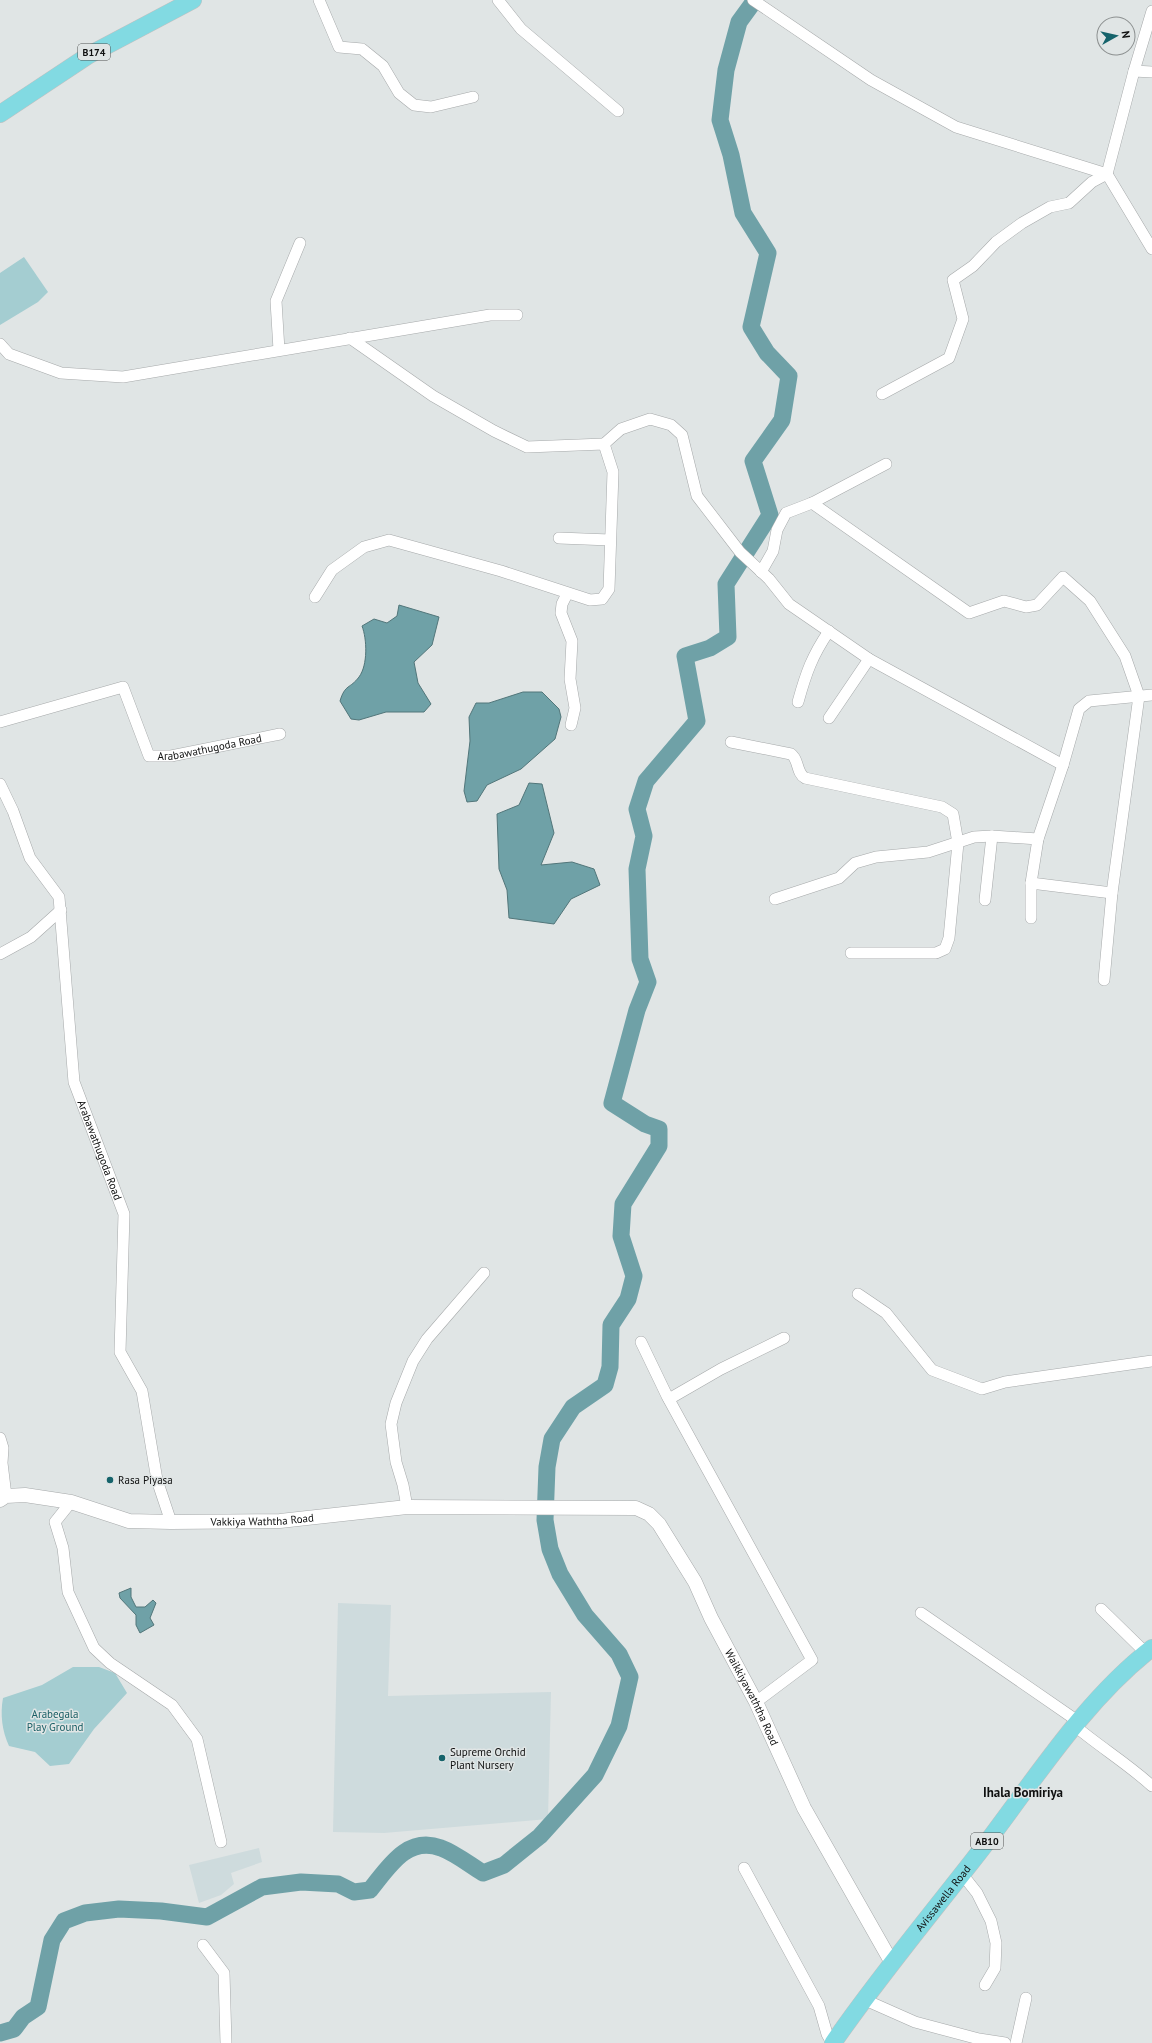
<svg xmlns="http://www.w3.org/2000/svg" width="1152" height="2043" viewBox="0 0 1152 2043" font-family="'PT Sans',sans-serif">
	<style>
		.built { fill: #cedbdd }
		.green { fill: #a4cdd1 }
		.water { fill: #6fa1a7; stroke: #52767a }
		.lines { fill: none; stroke-linecap: round; stroke-linejoin: round }
		.river { stroke: #6fa1a7; stroke-width: 17 }
		.minor-casing { stroke: #a6a9aa; stroke-width: 12 }
		.tertiary-casing { stroke: #a6a9aa; stroke-width: 15 }
		.primary-casing { stroke: #c1c1c1; stroke-width: 18 }
		.minor { stroke: #fff; stroke-width: 11 }
		.tertiary { stroke: #fff; stroke-width: 14 }
		.primary { stroke: #82dae2; stroke-width: 17 }
		.poi-dot { fill: #15636b; stroke: #e0e5e5; stroke-width: 1.5 }
		.labels { text-anchor: middle; dominant-baseline: central; stroke-width: 3; stroke-linejoin: round; paint-order: stroke }
		.shield { fill: #e0e5e5; stroke: #4e5050; stroke-width: 1 }
		.shield-label { font-size: 10px; font-weight: bold; fill: #0f1010 }
		.street-label { font-size: 11px; fill: #0f1010; stroke: #e0e5e5 }
		.poi-label { font-size: 11px; fill: #0f1010; stroke: #e0e5e5; text-anchor: start }
		.park-label { font-size: 11px; fill: #185e64; stroke: #e0e5e5 }
		.quarter-label { font-size: 13px; font-weight: bold; fill: #0f1010; stroke: #e0e5e5 }
	</style>
	<rect width="100%" height="100%" fill="#e0e5e5"/>
	<!-- built -->
	<g class="built">
		<path d="M338,1603l53,2 -3,91 163,-4 -3,127 -164,14 -51,-1z"/>
		<path d="M259,1848l3,14 -31,11 3,11 -13,11 -22,8 -10,-38z"/>
	</g>
	<!-- green -->
	<g class="green">
		<path d="M24,257l24,35 -10,10 -38,23v-52z"/>
		<path d="M73,1667h26l16,6 12,20 -33,36 -25,35 -19,2 -15,-14 -26,-6c-7,-15 -9,-32 -6,-48l39,-13z"/>
	</g>
	<!-- water -->
	<g class="water">
		<path d="M399,605l40,12 -7,28 -18,17 4,21 13,21 -7,8h-38l-27,8 -8,-1 -11,-18c5,-17 10,-12 19,-24 9,-12 8,-38 3,-51l12,-7 13,4 10,-7z"/>
		<path d="M523,692h19l17,17 2,8 -6,22 -34,30 -34,16 -10,16 -10,1 -3,-11 6,-50 -1,-24 7,-14h13z"/>
		<path d="M529,783l13,1 12,49 -13,32 31,-3 22,7 6,16 -29,14 -17,25 -45,-6 -2,-28 -8,-21 -2,-55 22,-9z"/>
		<path d="M131,1588v9l5,10h9l8,-7 3,3 -6,15 4,7 -14,8 -4,-8v-10l-16,-17 -1,-5z"/>
	</g>
	<g class="lines">
		<!-- river -->
		<path class="river" d="M0,2033l14,-4 9,-12 15,-10 14,-67 12,-19 21,-8 34,-4 42,2 46,6 55,-30 39,-5 37,2 16,8 16,-2c18,-22 37,-55 71,-42 14,5 29,17 42,25l21,-8 36,-29 55,-61 24,-49 11,-49 -11,-23 -34,-39 -25,-41 -10,-25 -5,-29 2,-53 5,-28 21,-32 32,-22 5,-18 1,-42 17,-26 6,-23 -13,-40 2,-32 36,-58v-17l-14,-5 -33,-21 25,-93 11,-28 -8,-23 -3,-90 7,-33 -7,-27 9,-28 51,-60 -12,-65 25,-8 18,-11 -2,-53 44,-69 -17,-54 29,-41 7,-44 -22,-23 -16,-26 17,-74 -25,-40 -12,-58 -11,-35 6,-50 13,-48 16,-22"/>
		<!-- minor casing -->
		<g class="minor-casing">
			<g id="minor">
				<path d="M319,0l20,47 23,2 21,17 16,27 15,12 17,2 42,-10"/>
				<path d="M498,0l23,29 97,82"/>
				<path d="M753,0l118,80 85,47 151,47 45,75"/>
				<path d="M1134,71l18,1"/>
				<path d="M0,344l9,10 52,19 62,4 367,-62h27"/>
				<path d="M279,350l-3,-49 24,-58"/>
				<path d="M882,394l67,-36 14,-39 -10,-39 20,-14 23,-24 26,-19 28,-16 19,-4 23,-21 15,-8 27,-103 18,-60"/>
				<path d="M604,444l17,-15 29,-10 21,6 11,10 15,61 43,56 29,27 20,25 80,55 194,106 16,-56 10,-8 63,-6"/>
				<path d="M812,503l157,110 35,-12 22,6 11,-2 26,-28 27,24 35,55 14,40 -27,197 -8,87"/>
				<path d="M559,538l51,2"/>
				<path d="M761,572l12,-21 4,-21 9,-17 26,-10 74,-39"/>
				<path d="M567,594l-5,10 -1,9 11,28 -2,38 5,29 -4,17"/>
				<path d="M315,597l17,-27 32,-23 25,-7 112,31 89,29 12,-1 7,-10 4,-117 -9,-28 -77,3 -33,-16 -61,-35 -83,-58"/>
				<path d="M798,702c8,-29 14,-46 31,-71"/>
				<path d="M829,718l40,-59"/>
				<path id="s1" d="M0,722l123,-35 26,69h22l109,-22"/>
				<path d="M731,742l60,12c8,5 5,19 14,24l137,29 11,7 5,29 -9,95 -4,11 -9,4h-85"/>
				<path id="s2" d="M0,784l13,27 17,47 29,39 15,185 50,132 -4,138 22,39 15,89 14,42"/>
				<path d="M1031,883l81,10"/>
				<path d="M775,899l64,-21 16,-15 21,-6 52,-5 46,-15 18,-1 46,3"/>
				<path d="M985,900l7,-64"/>
				<path d="M1031,918v-35l7,-44 25,-74"/>
				<path d="M0,954l31,-17 30,-27"/>
				<path d="M858,1294l28,19 46,57 50,19 23,-7 147,-21"/>
				<path d="M641,1342l26,54 145,264 -56,42"/>
				<path d="M669,1399l52,-30 63,-31"/>
				<path d="M0,1438l3,10 -1,15 4,33"/>
				<path d="M71,1502l-16,20 8,26 5,44 26,56 16,15 62,42 25,34 24,103"/>
				<path d="M407,1507l-4,-22 -7,-23 -5,-38 5,-21 17,-42 14,-22 57,-66"/>
				<path d="M1101,1609l45,44"/>
				<path d="M921,1613l158,109"/>
				<path d="M1075,1726c25,21 53,38 77,60"/>
				<path d="M744,1868l75,138 8,28 5,9"/>
				<path d="M962,1874l15,19 14,28 5,22 -1,25 -10,17"/>
				<path d="M203,1945l21,28 2,70"/>
				<path d="M863,1999l52,23 64,17 26,4"/>
				<path d="M1016,2043l10,-45"/>
			</g>
		</g>
		<!-- tertiary casing -->
		<g class="tertiary-casing">
			<g id="tertiary">
				<path id="s3" d="M0,1500l6,-4 19,-1 46,7 58,19 42,1 109,-1 127,-14 229,1 13,6 10,10 36,58 16,36 45,84 48,106 88,155"/>
			</g>
		</g>
		<!-- primary casing -->
		<g class="primary-casing">
			<g id="primary">
				<path d="M0,114l89,-59 104,-55"/>
				<path id="s4" d="M833,2043c47,-68 100,-131 151,-197 51,-67 101,-146 168,-198"/>
			</g>
		</g>
		<!-- minor -->
		<use href="#minor" class="minor"/>
		<!-- tertiary -->
		<use href="#tertiary" class="tertiary"/>
		<!-- primary -->
		<use href="#primary" class="primary"/>
	</g>
	<!-- markers -->
	<g class="poi-dot">
		<circle cx="110" cy="1480" r="4"/>
		<circle cx="442" cy="1758" r="4"/>
	</g>
	<g class="labels">
		<!-- shield labels -->
		<g class="shield">
			<rect x="78" y="44" width="32" height="16" rx="3"/>
			<rect x="971" y="1833" width="32" height="16" rx="3"/>
		</g>
		<g class="shield-label">
			<text x="94" y="52">B174</text>
			<text x="987" y="1841">AB10</text>
		</g>
		<!-- street labels -->
		<g class="street-label">
			<text stroke="none"><textPath href="#s1" startOffset="263">Arabawathugoda Road</textPath></text>
			<text stroke="none"><textPath href="#s2" startOffset="387">Arabawathugoda Road</textPath></text>
			<text stroke="none"><textPath href="#s3" startOffset="267">Vakkiya Waththa Road</textPath></text>
			<text stroke="none"><textPath href="#s3" startOffset="867">Waikkiyawaththa Road</textPath></text>
			<text stroke="none"><textPath href="#s4" startOffset="182">Avissawella Road</textPath></text>
		</g>
		<!-- poi labels -->
		<g class="poi-label">
			<text x="118" y="1480">Rasa Piyasa</text>
			<text x="450" y="1752">Supreme Orchid<tspan x="450" dy="13">Plant Nursery</tspan></text>
		</g>
		<!-- park labels -->
		<g class="park-label">
			<text x="55" y="1714">Arabegala<tspan x="55" dy="13">Play Ground</tspan></text>
		</g>
		<!-- quarter labels -->
		<g class="quarter-label">
			<text x="1023" y="1792">Ihala Bomiriya</text>
		</g>
	</g>
	<!-- north arrow -->
	<g transform="translate(1116 36) rotate(82)"><circle r="19" fill="#e0e5e5" stroke="#8c9090"/>
	<path d="M0-3L7 15L0 10L-7 15Z" fill="#15636b"/>
	<text y="-6" font-size="11" font-weight="bold" text-anchor="middle" fill="#0f1010">N</text>
	</g>
</svg>
